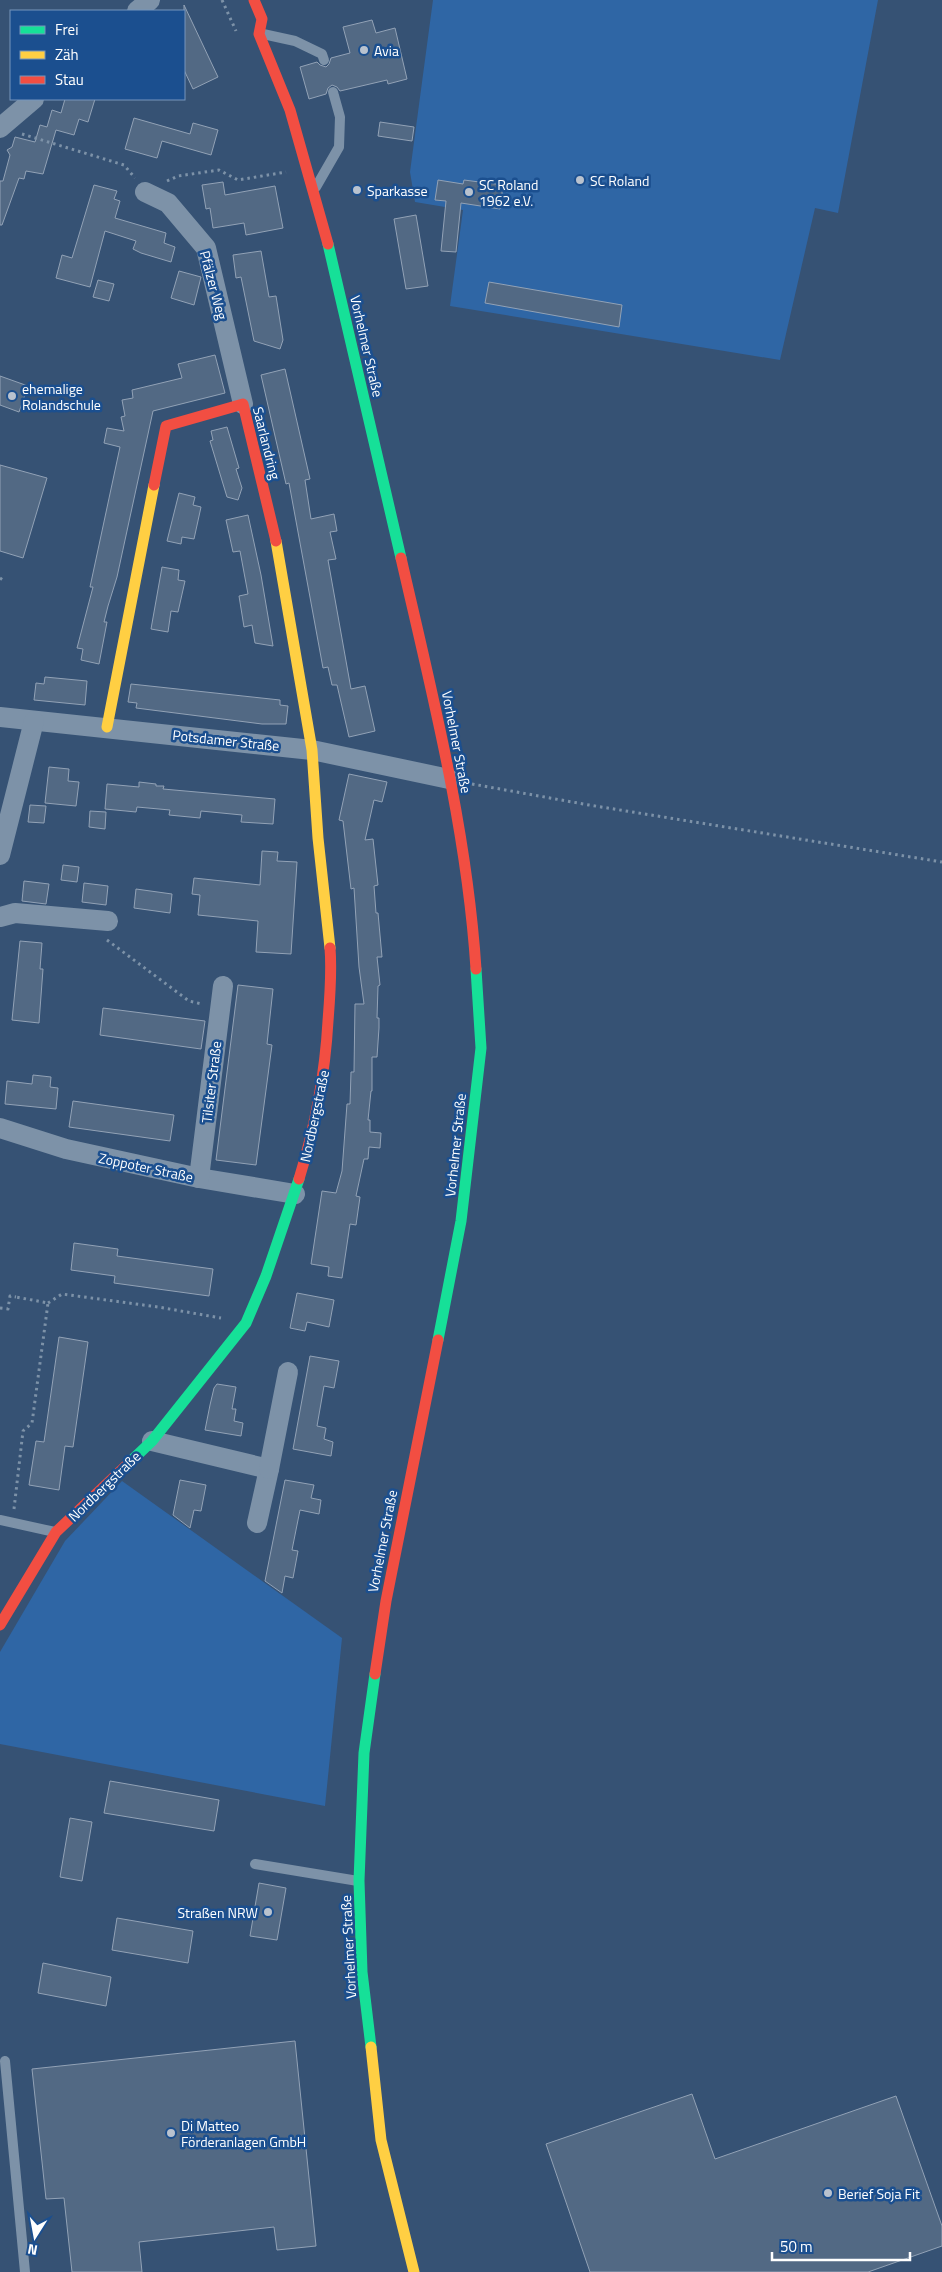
<svg xmlns="http://www.w3.org/2000/svg" width="942" height="2272" viewBox="0 0 942 2272" font-family="'Titillium Web',sans-serif">
	<style>
		.green { fill: #2f66a5 }
		.building { fill: #526984; stroke: #92a2b6 }
		.lines { fill: none; stroke-linecap: round; stroke-linejoin: round }
		.path { stroke: #7d92a8; stroke-width: 3; stroke-dasharray: 2.5 4; stroke-linecap: butt }
		.lane { stroke: #7d92a8; stroke-width: 10 }
		.street { stroke: #7d92a8; stroke-width: 20 }
		.fast { stroke: #16e098; stroke-width: 11 }
		.slow { stroke: #ffcf43; stroke-width: 11 }
		.jam { stroke: #f24e42; stroke-width: 11 }
		.poi-dot { fill: #b9c2ce; stroke: #1b4f8f; stroke-width: 2 }
		.labels { text-anchor: middle; dominant-baseline: central; stroke-width: 5; stroke-linejoin: round; paint-order: stroke }
		.poi-label { font-size: 14px; fill: #fff; stroke: #1b4f8f; text-anchor: start }
		.street-label { font-size: 14px; fill: #fff; stroke: #1b4f8f }
	</style>
	<rect width="100%" height="100%" fill="#365274"/>
	<!-- green -->
	<g class="green">
		<path d="M433,0h445l-40,213 -23,-5 -35,152 -330,-54 13,-96 -48,-8 -5,-30z"/>
		<path d="M122,1481l220,157 -17,168 -325,-62v-92l65,-111z"/>
	</g>
	<!-- building -->
	<g class="building">
		<path d="M184,5l34,72 -25,12 -9,-19z"/>
		<path d="M372,20l4,13 19,-5 12,51 -19,5 -1,-4 -47,11 -3,-4 -5,-2 -4,3 -2,6 -17,5 -9,-32 17,-5 3,3 6,2 3,-3 2,-6 19,-5 -7,-26z"/>
		<path d="M65,99h30l-7,23 -9,-3 -5,16 -18,-5 -13,44 -17,-3 -2,8 -5,-1 -17,47h-2v-44h3l7,-26 -3,-5 5,-3 3,-10 20,5 5,-17 7,2 5,-17 9,3z"/>
		<path d="M134,118l56,16 3,-11 25,7 -7,25 -49,-14 -5,17 -32,-9z"/>
		<path d="M380,122l34,5 -2,14 -34,-5z"/>
		<path d="M438,180l25,4 1,-4 39,5 -3,24 -39,-6 -5,49 -15,-1 5,-50 -11,-1z"/>
		<path d="M223,182l2,13 50,-9 8,42 -37,7 -2,-12 -31,5 -3,-20 -4,1 -4,-24z"/>
		<path d="M94,185l23,6 -3,8 6,2 -5,17 51,15 -2,10 11,4 -4,15 -30,-9 -8,-4 3,-8 -31,-10 -15,56 -34,-9 6,-23 10,3z"/>
		<path d="M416,215l12,71 -22,3 -12,-70z"/>
		<path d="M261,251l8,46 7,-1 7,44 -3,9 -26,-8 -13,-64 -5,1 -3,-23z"/>
		<path d="M179,271l22,6 -7,28 -23,-7z"/>
		<path d="M98,280l16,4 -5,17 -16,-4z"/>
		<path d="M489,282l133,23 -3,22 -134,-24z"/>
		<path d="M215,355l10,38 -72,18 -36,166 -9,29 -4,16h3l-8,42 -18,-4 2,-11 -6,-1 16,-61h-3l30,-140 -16,-4 3,-15 17,3 -3,-14 4,-1 -3,-16 11,-2 -1,-8 50,-12 -4,-14z"/>
		<path d="M285,369l25,110 -5,1 6,39 23,-5 3,17 -7,1 6,27 -8,1 23,129 14,-3 10,45 -26,6 -12,-52h-5l-4,-18 -5,1 -34,-185 -3,1 -25,-109z"/>
		<path d="M0,376l28,10 -9,26 -19,-7z"/>
		<path d="M227,427l12,41 -3,1 6,19 -4,12 -11,-3 -17,-56 3,-1 -2,-9z"/>
		<path d="M0,465l47,13 -24,80 -23,-7z"/>
		<path d="M179,493l16,4 -2,8 8,2 -7,32 -12,-2 -1,7 -14,-3z"/>
		<path d="M248,515l13,60 12,71 -18,-3 -3,-18 -8,2 -5,-31 9,-2 -8,-43 -7,1 -7,-32z"/>
		<path d="M162,567l17,3 -1,10 7,1 -7,31 -7,-1 -3,21 -17,-3z"/>
		<path d="M45,677l42,4 -2,24 -51,-5 2,-17 8,1z"/>
		<path d="M131,684l149,16v5l8,1 -2,18h-24l-126,-16 1,-5 -9,-1z"/>
		<path d="M49,767l20,2 -1,12 11,1 -3,24 -31,-3z"/>
		<path d="M349,774l38,8 -5,20 -8,-2 -9,40 8,-1 5,46 -4,1 2,27h2l4,44h-5l3,28 -2,1 -1,32h2v10l-2,29h-5v34h-1l-3,29h2v12l11,1 -1,15 -11,-1 -1,12h-4l-8,37 4,1 -4,28 -6,-1 -8,54 -14,-2 1,-9 -18,-3 11,-73 14,2 6,-22 5,-67h3l1,-32h3l1,-68h9l-5,-37 -5,-79 -3,1 -8,-68 -4,-1z"/>
		<path d="M139,782l17,2v2h8l-1,3 112,10 -2,25 -32,-2 1,-7 -41,-4 -1,7 -31,-3 1,-5 -33,-3 -1,5 -31,-3 2,-25 32,3z"/>
		<path d="M30,805l16,1 -2,17 -16,-1z"/>
		<path d="M90,811l16,1 -1,17 -16,-2z"/>
		<path d="M262,851l16,1 -1,9 20,1 -6,92 -35,-2 2,-31 -60,-6 2,-20 -8,-1 2,-16 66,7z"/>
		<path d="M63,865l16,2 -2,15 -16,-2z"/>
		<path d="M24,881l25,3 -3,20 -24,-3z"/>
		<path d="M84,883l24,3 -2,19 -24,-3z"/>
		<path d="M136,889l36,5 -2,19 -36,-5z"/>
		<path d="M20,941l22,2 -2,26h3l-4,54 -27,-3z"/>
		<path d="M238,985l35,4 -6,55 5,1 -16,120 -40,-5z"/>
		<path d="M103,1008l102,13 -4,28 -101,-14z"/>
		<path d="M33,1075l18,2 -1,10 8,1 -2,21 -51,-5 2,-23 25,3z"/>
		<path d="M73,1101l101,14 -4,26 -101,-14z"/>
		<path d="M74,1243l44,6 -1,7 96,13 -4,27 -95,-13 1,-7 -44,-6z"/>
		<path d="M297,1293l37,7 -5,27 -22,-5 -2,9 -15,-3z"/>
		<path d="M59,1337l29,5 -15,105 -8,-1 -6,44 -30,-5 7,-44 8,1z"/>
		<path d="M310,1356l29,5 -5,27 -10,-2 -7,40 9,2 -2,11 9,3 -2,14 -38,-7z"/>
		<path d="M217,1384l19,3 -4,22h4l-2,12 9,2 -2,13 -36,-6 5,-25 4,-17z"/>
		<path d="M180,1480l26,5 -5,26 -7,-1 -4,18 -17,-13z"/>
		<path d="M285,1480l29,5 -3,13 10,2 -2,14 -19,-4 -8,40 6,1 -5,27 -8,-2 -3,17 -17,-12z"/>
		<path d="M110,1781l109,19 -5,31 -110,-18z"/>
		<path d="M70,1818l22,4 -10,59 -22,-4z"/>
		<path d="M259,1883l27,5 -9,52 -27,-4z"/>
		<path d="M117,1918l76,13 -5,32 -76,-13z"/>
		<path d="M43,1963l68,14 -5,29 -68,-13z"/>
		<path d="M295,2041l21,205 -39,4 -3,-23 -135,15 3,30h-70l-8,-74 -18,1 -14,-130z"/>
		<path d="M692,2094l23,65 181,-63 46,130v20l-74,26h-278l-44,-128z"/>
	</g>
	<g class="lines">
		<!-- path -->
		<g class="path">
			<path d="M222,0l14,31"/>
			<path d="M22,134l102,31 11,13"/>
			<path d="M167,181l11,-5 41,-6 19,10 48,-8"/>
			<path d="M0,578l3,2"/>
			<path d="M472,784l117,21 353,57"/>
			<path d="M107,940l82,61 13,3"/>
			<path d="M48,1303l14,-9 96,13 63,11"/>
			<path d="M0,1308l8,1 2,-13 6,1"/>
			<path d="M14,1509l9,-78 9,-8 16,-120 -32,-6 1,-2"/>
		</g>
		<!-- lane -->
		<g class="lane">
			<path d="M263,34l32,7 27,13 2,6"/>
			<path d="M316,187l23,-40 1,-30 -7,-25"/>
			<path d="M0,1520l55,12"/>
			<path d="M255,1864l103,17"/>
			<path d="M5,2061l20,211"/>
		</g>
		<!-- street -->
		<g class="street">
			<path d="M137,11l13,-11"/>
			<path d="M0,128l34,-29"/>
			<path d="M145,192l23,11 38,45 37,156"/>
			<path d="M0,717l312,33 137,29"/>
			<path d="M0,855l34,-134"/>
			<path d="M0,917l15,-4 93,8"/>
			<path d="M0,1128l66,21 133,29 96,16"/>
			<path d="M199,1178l24,-192"/>
			<path d="M152,1441l117,28 -12,54"/>
			<path d="M269,1469l19,-97"/>
		</g>
		<!-- fast -->
		<g class="fast">
			<path d="M328,244l73,314"/>
			<path d="M438,1340l23,-119 20,-173 -5,-79"/>
			<path d="M130,1462l22,-21 94,-118 20,-47 33,-97"/>
			<path d="M371,2047l-9,-75 -3,-91 5,-128 11,-79"/>
		</g>
		<!-- slow -->
		<g class="slow">
			<path d="M276,541l36,209 6,88 12,110"/>
			<path d="M107,727l47,-242"/>
			<path d="M371,2047l10,93 33,132"/>
		</g>
		<!-- jam -->
		<g class="jam">
			<path d="M254,0l8,19 -3,15 31,76 38,134"/>
			<path d="M154,485l12,-59 77,-22 33,137"/>
			<path d="M401,558c31,135 66,272 75,411"/>
			<path d="M299,1179c16,-52 26,-104 29,-158 2,-25 4,-49 2,-73"/>
			<path d="M0,1625l56,-93 74,-70"/>
			<path d="M375,1674l11,-73 52,-261"/>
		</g>
	</g>
	<!-- markers -->
	<g class="poi-dot">
		<circle cx="364" cy="50" r="5"/>
		<circle cx="580" cy="180" r="5"/>
		<circle cx="357" cy="190" r="5"/>
		<circle cx="469" cy="192" r="5"/>
		<circle cx="12" cy="396" r="5"/>
		<circle cx="268" cy="1912" r="5"/>
		<circle cx="171" cy="2133" r="5"/>
		<circle cx="828" cy="2193" r="5"/>
	</g>
	<g class="labels">
		<!-- poi labels -->
		<g class="poi-label">
			<text x="374" y="50">Avia</text>
			<text x="590" y="180">SC Roland</text>
			<text x="479" y="184">SC Roland<tspan x="479" dy="16">1962 e.V.</tspan></text>
			<text x="367" y="190">Sparkasse</text>
			<text x="22" y="388">ehemalige<tspan x="22" dy="16">Rolandschule</tspan></text>
			<text x="258" y="1912" text-anchor="end">Straßen NRW</text>
			<text x="181" y="2125">Di Matteo<tspan x="181" dy="16">Förderanlagen GmbH</tspan></text>
			<text x="838" y="2193">Berief Soja Fit</text>
		</g>
		<!-- street labels -->
		<g class="street-label">
			<text transform="translate(214 285) rotate(75)">Pfälzer Weg</text>
			<text transform="translate(367 346) rotate(77)">Vorhelmer Straße</text>
			<text transform="translate(267 443) rotate(76)">Saarlandring</text>
			<text transform="translate(226 740) rotate(6)">Potsdamer Straße</text>
			<text transform="translate(457 742) rotate(79)">Vorhelmer Straße</text>
			<text transform="translate(211 1082) rotate(-83)">Tilsiter Straße</text>
			<text transform="translate(314 1116) rotate(-78)">Nordbergstraße</text>
			<text transform="translate(455 1145) rotate(-84)">Vorhelmer Straße</text>
			<text transform="translate(146 1167) rotate(12)">Zoppoter Straße</text>
			<text transform="translate(104 1486) rotate(-44)">Nordbergstraße</text>
			<text transform="translate(382 1541) rotate(-79)">Vorhelmer Straße</text>
			<text transform="translate(348 1947) rotate(-93)">Vorhelmer Straße</text>
		</g>
	</g>
	<!-- legend -->
	<rect x="10" y="10" width="175" height="90" fill="#1b4f8f" stroke="#7695bc"/>
	<rect x="20" y="26" width="25" height="8" fill="#16e098" stroke="#7695bc"/>
	<text x="55" y="35" font-size="15" fill="#ffffff">Frei</text>
	<rect x="20" y="51" width="25" height="8" fill="#ffcf43" stroke="#7695bc"/>
	<text x="55" y="60" font-size="15" fill="#ffffff">Zäh</text>
	<rect x="20" y="76" width="25" height="8" fill="#f24e42" stroke="#7695bc"/>
	<text x="55" y="85" font-size="15" fill="#ffffff">Stau</text>
	<!-- north arrow -->
	<g transform="translate(35 2237) rotate(191)" stroke="#1b4f8f" stroke-width="4" paint-order="stroke">
	<path d="M0-4L9 19L0 12L-9 19Z" fill="#ffffff"/>
	<text y="-8" font-size="14" font-weight="bold" text-anchor="middle" fill="#ffffff">N</text>
	</g>
	<!-- scale -->
	<path d="M772 2252v8h138v-8" fill="none" stroke="#ffffff" stroke-width="2.5"/>
	<text x="780" y="2252" font-size="15" fill="#ffffff" stroke="#1b4f8f" stroke-width="4" paint-order="stroke">50 m</text>
</svg>
